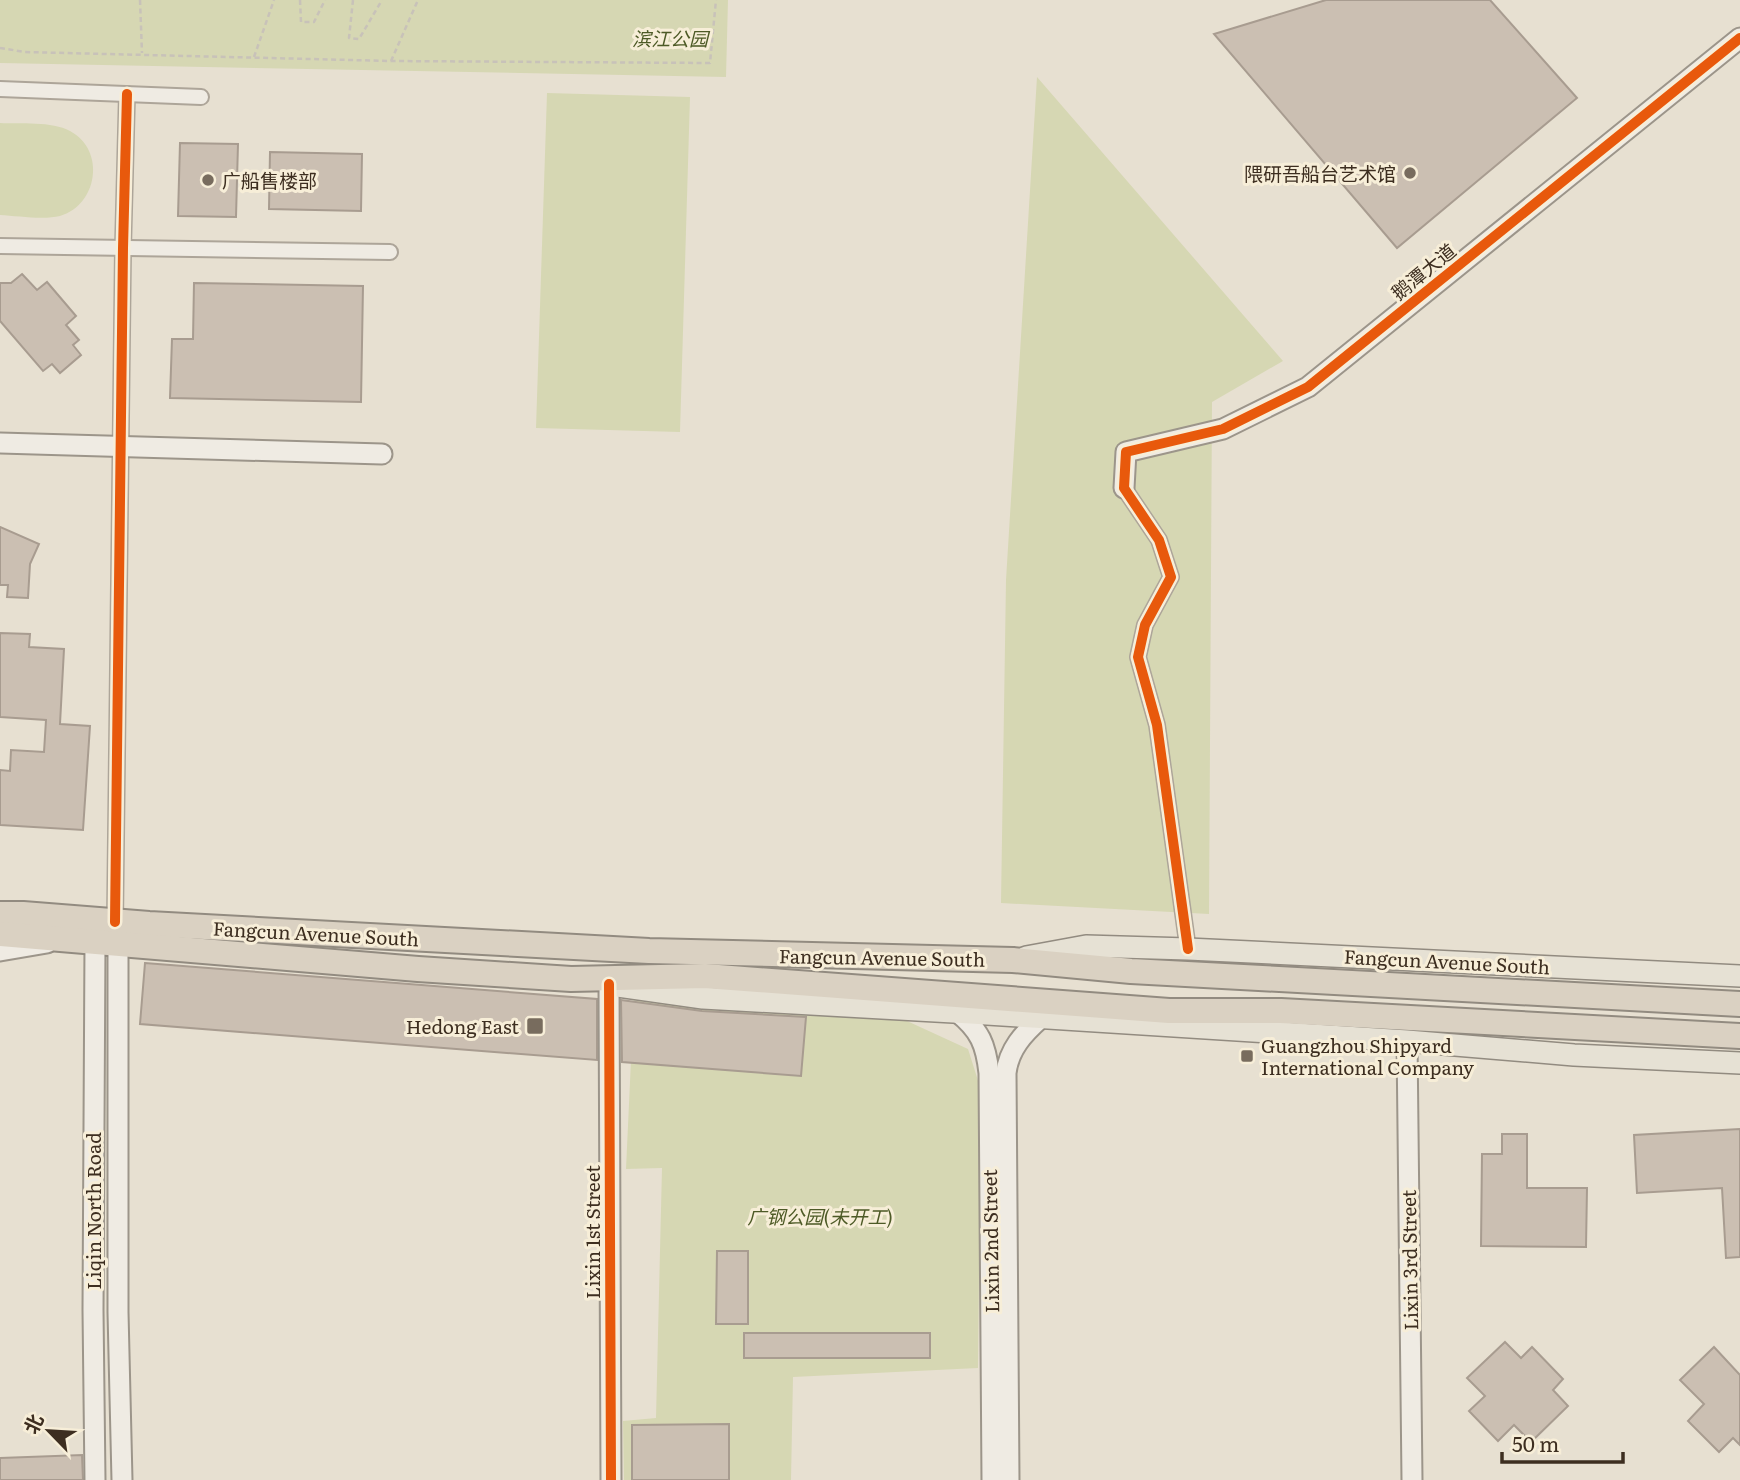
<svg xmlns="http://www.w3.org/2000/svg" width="1740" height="1480" viewBox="0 0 1740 1480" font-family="Literata,'Noto Sans SC',serif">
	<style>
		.green { fill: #d6d7b3 }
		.building { fill: #cbbfb2; stroke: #a89c90; stroke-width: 2 }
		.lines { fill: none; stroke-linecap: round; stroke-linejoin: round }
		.street-casing { stroke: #ada599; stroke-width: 18 }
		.secondary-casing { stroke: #9c958a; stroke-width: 23 }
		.primary-casing { stroke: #928b80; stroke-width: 24 }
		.highway-casing { stroke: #928b80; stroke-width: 28 }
		.path { stroke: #c8c2b9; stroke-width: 2.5; stroke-dasharray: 5 3.5; stroke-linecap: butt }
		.street { stroke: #efebe3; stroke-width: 14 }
		.secondary { stroke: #efebe3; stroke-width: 19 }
		.primary { stroke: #e6e1d4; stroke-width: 21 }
		.highway { stroke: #dad1c2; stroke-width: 24 }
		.cycleway-casing { stroke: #f7eed8; stroke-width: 15 }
		.cycleway { stroke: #e8590c; stroke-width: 10 }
		.poi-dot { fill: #786c5e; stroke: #f7eed8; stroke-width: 2.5 }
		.labels { text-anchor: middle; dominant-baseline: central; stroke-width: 6; stroke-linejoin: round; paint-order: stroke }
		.park-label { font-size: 19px; font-style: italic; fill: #4d5a26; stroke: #f7eed8 }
		.poi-label { font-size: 19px; fill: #3d2e20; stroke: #f7eed8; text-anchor: end }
		.street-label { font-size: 19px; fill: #3d2e20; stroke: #f7eed8 }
	</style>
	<rect width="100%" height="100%" fill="#e7e0d1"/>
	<!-- green -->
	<g class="green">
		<path d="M0,0h728l-2,77 -726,-14z"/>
		<path d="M1037,77l246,284 -71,41 -3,512 -208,-11 5,-323z"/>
		<path d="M547,93l143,4 -10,335 -144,-4z"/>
		<path d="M0,123c20,1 52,-2 70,8 36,19 28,74 -10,85 -16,4 -43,0 -60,-1z"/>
		<path d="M634,995l273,26 61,28 13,41 -3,278 -185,9 -2,103h-167l-1,-59 33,-3 6,-250 -36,1z"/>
	</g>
	<!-- building -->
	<g class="building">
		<path d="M1326,0h164l87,98 -180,150 -183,-214z"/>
		<path d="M180,143l58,1 -2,73 -58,-1z"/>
		<path d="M270,152l92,2 -1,57 -92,-2z"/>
		<path d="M22,274l15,16 10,-8 29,34 -10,9 13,15 -6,5 8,10 -21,18 -8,-9 -9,7 -43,-50v-38h11z"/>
		<path d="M194,283l169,3 -2,116 -191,-4 2,-59h21z"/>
		<path d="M0,527l39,17 -9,20 -2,34 -21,-1 1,-12h-8z"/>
		<path d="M0,633l30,1 -1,13 35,2 -4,75 30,2 -7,104 -83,-5v-55l10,1 1,-21 33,2 2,-32 -46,-3z"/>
		<path d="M145,963l452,36v61l-457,-36z"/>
		<path d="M621,1000l81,11 104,6 -5,59 -179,-14z"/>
		<path d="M1740,1129v128l-14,1 -4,-70 -85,5 -3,-58z"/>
		<path d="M1502,1134h25v54h60l-1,59 -105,-1 1,-92h20z"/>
		<path d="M717,1251h31v73h-32z"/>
		<rect x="744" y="1333" width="186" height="25"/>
		<path d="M1505,1342l16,16 11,-11 31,32 -10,11 15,16 -37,36 -17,-17 -16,16 -29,-30 16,-15 -18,-18z"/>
		<path d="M1714,1347l26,28v70l-7,-7 -14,14 -31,-31 16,-17 -24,-24z"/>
		<path d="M729,1424v56h-97v-55z"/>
		<path d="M82,1455l1,25h-83v-22z"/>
	</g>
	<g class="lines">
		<!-- street casing -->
		<g class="street-casing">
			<g id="street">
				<path d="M0,89l201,8"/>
				<path d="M0,246l390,6"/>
				<path d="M1124,488l35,52 12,37 -26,48 -7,32 19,68 31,224"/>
				<path d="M115,922l8,-674 4,-154"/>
			</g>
		</g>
		<!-- secondary casing -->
		<g class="secondary-casing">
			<g id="secondary">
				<path d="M0,443l382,11"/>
				<path d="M1124,488l2,-36 97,-23 85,-42 432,-349"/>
				<path d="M95,943l-2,367 2,170"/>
				<path d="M118,945v367l4,168"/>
				<path d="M0,951l47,-8"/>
				<path d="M609,984l2,496"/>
				<path d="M957,1012c23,18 29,33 32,61l3,407"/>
				<path d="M1407,1041l5,439"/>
				<path d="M1009,1480l-3,-407c3,-24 17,-39 35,-55"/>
			</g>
		</g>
		<!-- primary casing -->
		<g class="primary-casing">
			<g id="primary">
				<path d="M1026,957l60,-11 102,3 552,27"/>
				<path d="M618,986l85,12 268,15 436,28 167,14 166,8"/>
			</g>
		</g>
		<!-- highway casing -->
		<g class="highway-casing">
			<g id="highway">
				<path d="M0,914h23l126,10 500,27 364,9 118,11 609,33"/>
				<path d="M0,934l418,35 153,10 134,-3 464,35h112l459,25"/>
			</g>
		</g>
		<!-- path -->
		<g class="path">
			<path d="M140,0l2,53"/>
			<path d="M300,0l1,22h13l11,-22"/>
			<path d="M353,0l-4,38 10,1 23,-39"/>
			<path d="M0,48l25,4 366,9 319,2 6,-63"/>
			<path d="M254,57l20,-57"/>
			<path d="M391,61l27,-61"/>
		</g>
		<!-- street -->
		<use href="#street" class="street"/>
		<!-- secondary -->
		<use href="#secondary" class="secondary"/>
		<!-- primary -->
		<use href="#primary" class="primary"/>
		<!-- highway -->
		<use href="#highway" class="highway"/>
		<!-- cycleway casing -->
		<g class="cycleway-casing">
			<g id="cycleway">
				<path d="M115,922l8,-674 4,-154"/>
				<path d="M1188,949l-31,-224 -19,-68 7,-32 26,-48 -12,-37 -35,-52 2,-36 97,-23 85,-42 432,-349"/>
				<path d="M609,984l2,496"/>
			</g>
		</g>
		<!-- cycleway -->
		<use href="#cycleway" class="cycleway"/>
	</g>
	<!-- markers -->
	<g class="poi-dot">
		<circle cx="1410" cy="173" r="7"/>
		<circle cx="208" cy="180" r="7"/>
		<rect x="526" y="1017" width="18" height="18" rx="3.5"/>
		<rect x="1240" y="1049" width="14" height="14" rx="3.5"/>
	</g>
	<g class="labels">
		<!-- park labels -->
		<g class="park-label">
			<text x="670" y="38">滨江公园</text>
			<text x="820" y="1216">广钢公园(未开工)</text>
		</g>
		<!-- poi labels -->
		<g class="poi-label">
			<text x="1396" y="173">隈研吾船台艺术馆</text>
			<text x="222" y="180" text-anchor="start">广船售楼部</text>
			<text x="519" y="1026">Hedong East</text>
			<text x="1261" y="1045" text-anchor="start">Guangzhou Shipyard<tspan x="1261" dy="22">International Company</tspan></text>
		</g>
		<!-- street labels -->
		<g class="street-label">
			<text transform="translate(1423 271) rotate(-39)">鹅潭大道</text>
			<text transform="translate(316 933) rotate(3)">Fangcun Avenue South</text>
			<text transform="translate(882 957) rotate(1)">Fangcun Avenue South</text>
			<text transform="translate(1447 961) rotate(3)">Fangcun Avenue South</text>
			<text transform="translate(93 1211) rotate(-90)">Liqin North Road</text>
			<text transform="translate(592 1232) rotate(-90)">Lixin 1st Street</text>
			<text transform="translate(990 1241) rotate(-91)">Lixin 2nd Street</text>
			<text transform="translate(1409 1260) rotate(-91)">Lixin 3rd Street</text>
		</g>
	</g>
	<!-- north arrow -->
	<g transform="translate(49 1431) rotate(295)" stroke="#f7eed8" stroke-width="5" paint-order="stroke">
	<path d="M0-5L12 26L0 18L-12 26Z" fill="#3d2e20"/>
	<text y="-10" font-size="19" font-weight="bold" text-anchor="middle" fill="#3d2e20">北</text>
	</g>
	<!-- scale -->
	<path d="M1502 1452v10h121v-10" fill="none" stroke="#3d2e20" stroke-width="3.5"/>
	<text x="1512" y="1452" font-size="21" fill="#3d2e20" stroke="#f7eed8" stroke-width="5" paint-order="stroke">50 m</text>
</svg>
